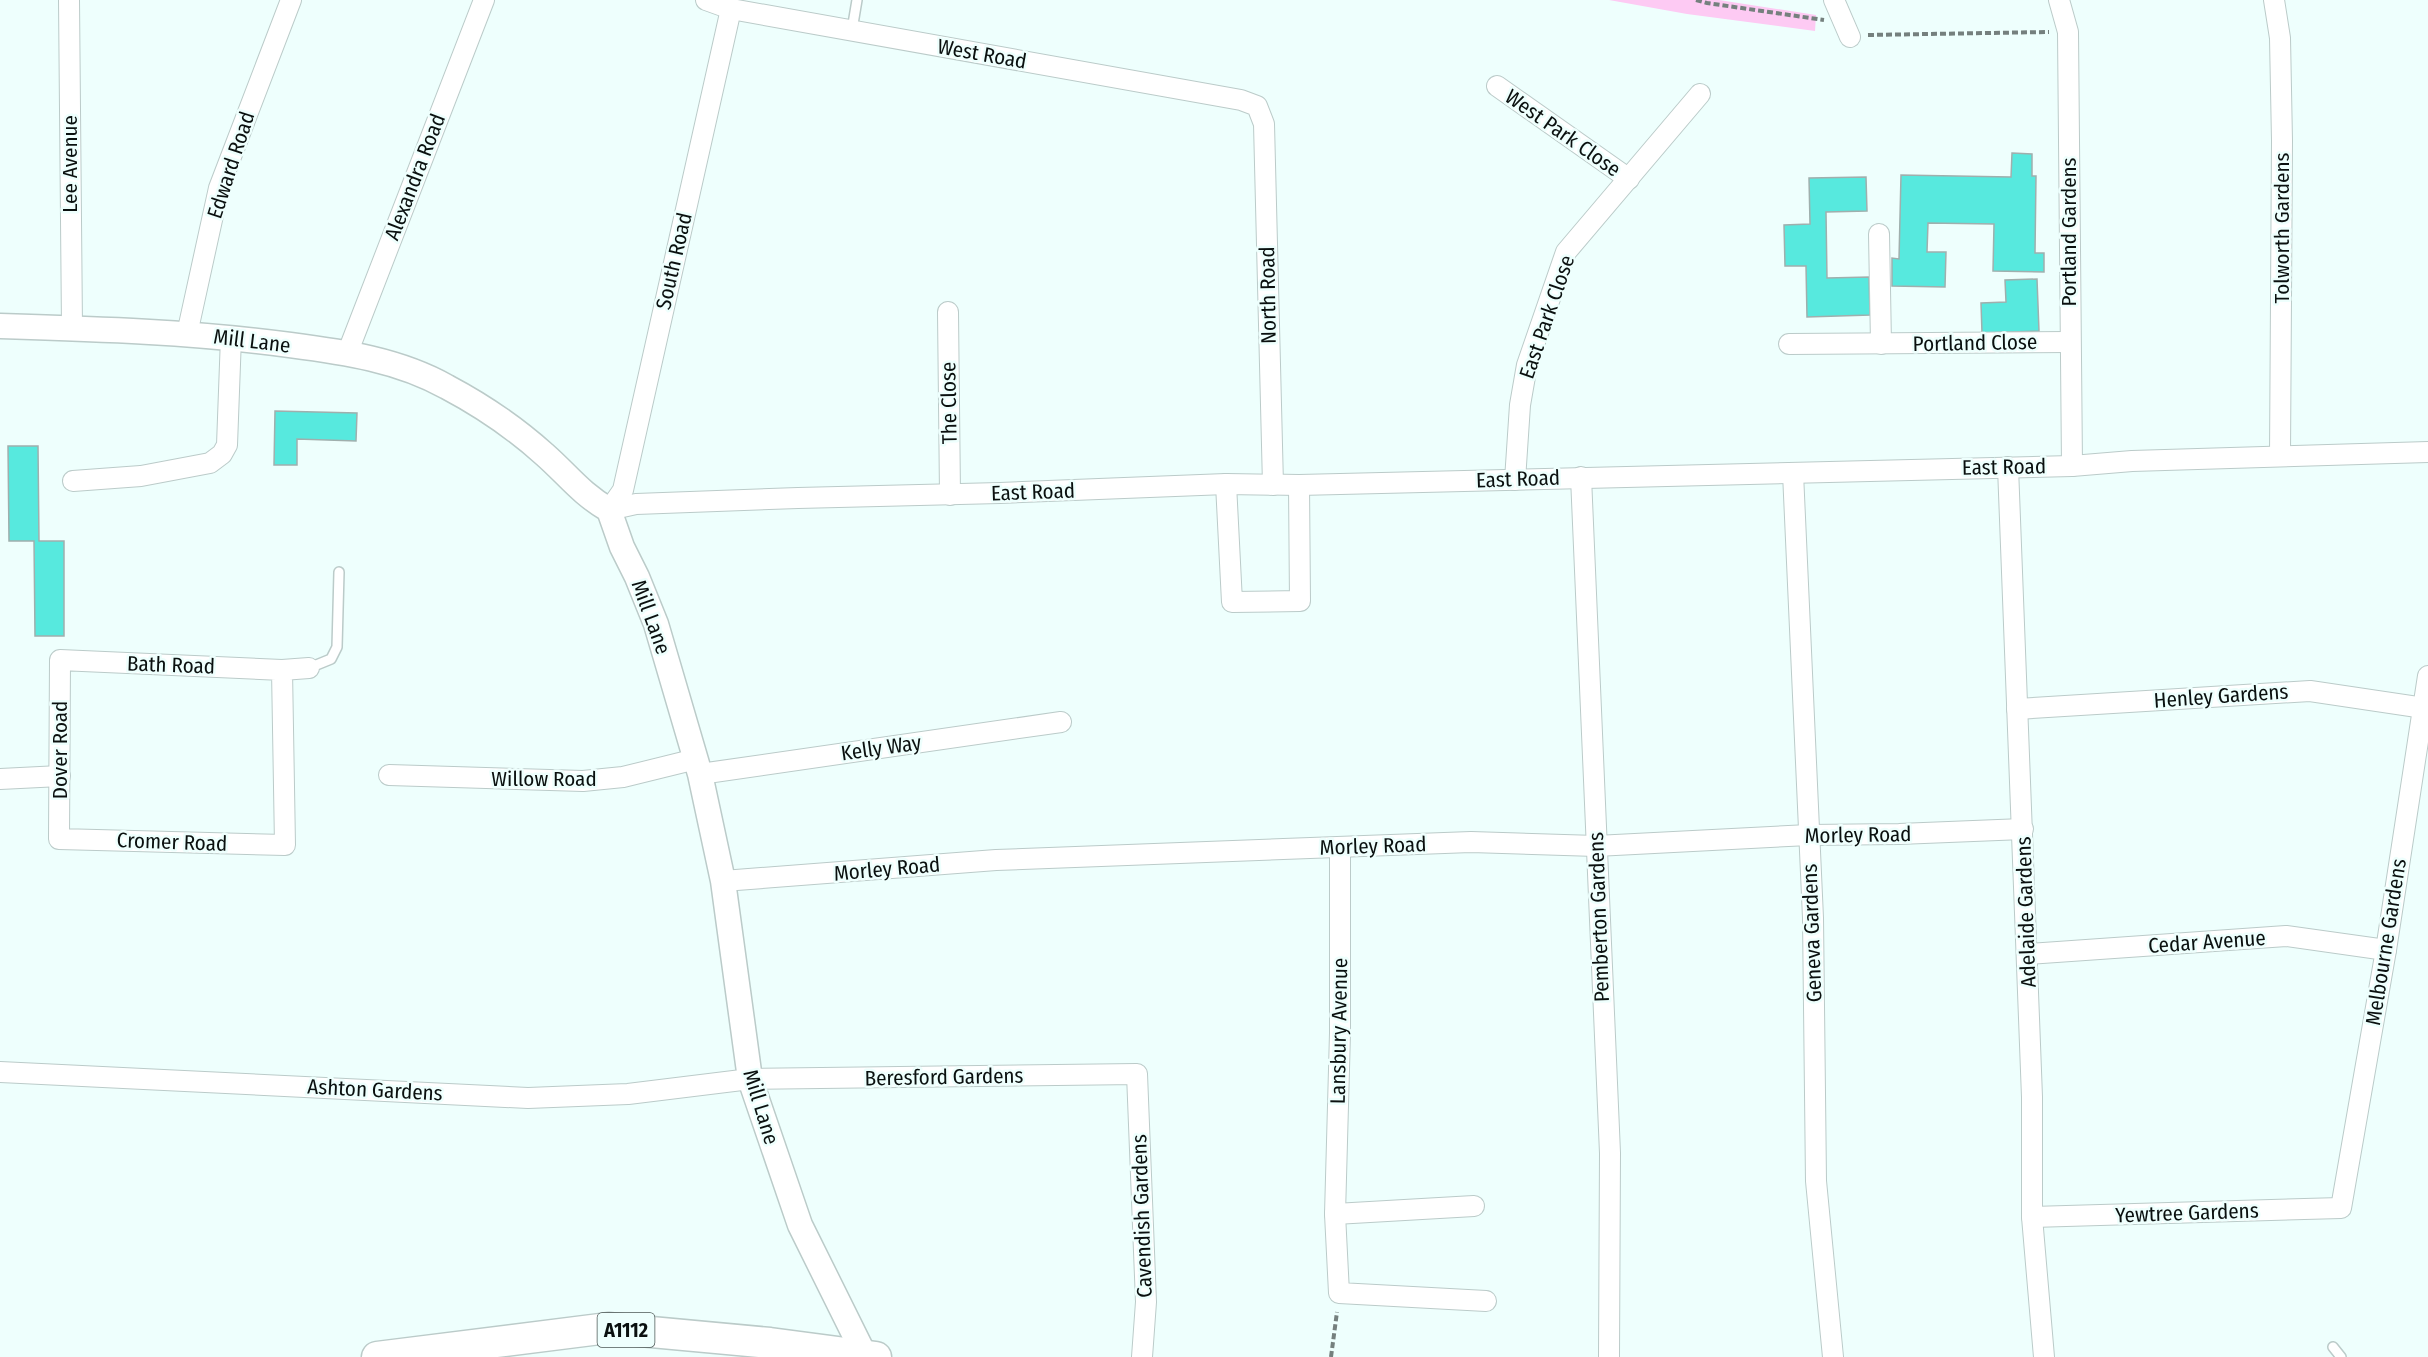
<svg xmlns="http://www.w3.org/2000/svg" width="2428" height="1357" viewBox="0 0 2428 1357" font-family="'Fira Sans Condensed',sans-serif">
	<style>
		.green { fill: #fdcaf3 }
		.building { fill: #57e9de; stroke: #a0afad; stroke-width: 1.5 }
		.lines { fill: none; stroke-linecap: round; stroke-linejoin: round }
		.service-casing { stroke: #bbcbc9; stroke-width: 12 }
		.minor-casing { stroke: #bbcbc9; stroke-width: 22 }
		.tertiary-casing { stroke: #bbcbc9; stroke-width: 27 }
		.primary-casing { stroke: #bbcbc9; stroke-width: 33 }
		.path { stroke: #75807e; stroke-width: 4; stroke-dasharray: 6 3; stroke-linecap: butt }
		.service { stroke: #fff; stroke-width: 9 }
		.minor { stroke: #fff; stroke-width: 20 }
		.tertiary { stroke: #fff; stroke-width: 24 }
		.primary { stroke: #fff; stroke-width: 30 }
		.labels { text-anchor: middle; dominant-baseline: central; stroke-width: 5; stroke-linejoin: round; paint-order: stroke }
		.shield { fill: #eefffd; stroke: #4e5856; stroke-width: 1.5 }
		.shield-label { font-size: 20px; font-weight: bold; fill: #0a100f }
		.street-label { font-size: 21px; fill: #0a100f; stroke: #eefffd }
	</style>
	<rect width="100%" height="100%" fill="#eefffd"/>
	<!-- green -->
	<path class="green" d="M1609,0h110l97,15 -1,16 -128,-17z"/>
	<!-- building -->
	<g class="building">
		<path d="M2012,153l20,1v22h4l-1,77h9v19l-51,-1 1,-47 -66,-1 -1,29h19l-1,35 -53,-1v-28l7,1 2,-84 110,2z"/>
		<path d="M1866,177l1,34 -41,1 1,66 42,-1 1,38 -63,2 -1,-51h-21l-1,-41 26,-1 -1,-46z"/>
		<path d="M2037,279l2,52 -57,2 -1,-30 25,-1 -1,-22z"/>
		<path d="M275,411l82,2 -1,28 -59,-2v26h-23z"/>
		<path d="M8,446h30l1,95h25v95h-29l-1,-95h-25z"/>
	</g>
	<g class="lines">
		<!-- service casing -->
		<g class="service-casing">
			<g id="service">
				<path d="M852,30l5,-30"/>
				<path d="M309,668l22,-9 6,-12 2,-75"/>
				<path d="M2333,1347l8,10"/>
			</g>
		</g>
		<!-- minor casing -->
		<g class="minor-casing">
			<g id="minor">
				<path d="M69,0l3,328"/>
				<path d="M706,0l25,9 510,91 16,6 7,18 9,361"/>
				<path d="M1834,0l16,37"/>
				<path d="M2059,0l9,32 4,434"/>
				<path d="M2274,0l6,38 2,103 -2,315"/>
				<path d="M1497,86l132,93"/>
				<path d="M1879,234l2,110"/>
				<path d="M948,312l2,183"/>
				<path d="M187,334l32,-146 72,-188"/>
				<path d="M1789,344l280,-2"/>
				<path d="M347,354l137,-354"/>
				<path d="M2008,467l24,630v120l12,140"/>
				<path d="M1793,473l20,445 3,263 17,176"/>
				<path d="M1581,477l29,676 -1,204"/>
				<path d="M1515,480l5,-75 7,-40 39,-113 134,-158"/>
				<path d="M73,481l68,-5 69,-13 12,-9 5,-9 4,-108"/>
				<path d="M1226,484l6,118 68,-1 -1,-116"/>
				<path d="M609,510l27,-6 162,-6 202,-5 226,-9 73,1 773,-19 60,-5 296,-9"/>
				<path d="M609,510l14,-20 108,-481"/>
				<path d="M282,670l3,175 -226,-6 1,-179 222,10 27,-2"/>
				<path d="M2017,709l293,-18 114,17"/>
				<path d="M700,774l361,-52"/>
				<path d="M389,775l194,6 40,-4 73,-18"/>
				<path d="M0,779l60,-3"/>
				<path d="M1340,848v185l-5,181 4,79 147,8"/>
				<path d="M723,881l273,-21 475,-18 125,4 213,-11 90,-1 124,-5"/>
				<path d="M2027,954l259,-18 100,14"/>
				<path d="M0,1072l528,26 100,-4 122,-15 387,-5 9,228 -4,55"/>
				<path d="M1335,1214l139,-8"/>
				<path d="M2032,1217l309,-9 45,-258 42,-274"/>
			</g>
		</g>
		<!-- tertiary casing -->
		<g class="tertiary-casing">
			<path id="tertiary" d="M0,326c97,3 194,6 290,19 54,7 109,15 157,42 34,18 68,41 97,67 24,21 36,39 65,56l13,37 15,30 19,47 44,150 23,107 27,198 50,146 65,131"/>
		</g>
		<!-- primary casing -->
		<g class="primary-casing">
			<path id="primary" d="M377,1357l231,-29 162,15 106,14"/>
		</g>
		<!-- path -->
		<g class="path">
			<path d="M1696,0l11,3 117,17"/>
			<path d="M1868,35l181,-3"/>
			<path d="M1331,1357l6,-45"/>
		</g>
		<!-- service -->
		<use href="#service" class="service"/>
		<!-- minor -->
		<use href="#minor" class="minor"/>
		<!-- tertiary -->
		<use href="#tertiary" class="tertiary"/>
		<!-- primary -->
		<use href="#primary" class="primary"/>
	</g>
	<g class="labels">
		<!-- shield labels -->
		<rect class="shield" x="597.5" y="1313" width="57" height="34" rx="4.5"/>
		<g class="shield-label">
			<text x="626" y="1330">A1112</text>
		</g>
		<!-- street labels -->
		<g class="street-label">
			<text transform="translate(982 54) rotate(10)">West Road</text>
			<text transform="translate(1563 133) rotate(35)">West Park Close</text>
			<text transform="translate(70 164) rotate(-90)">Lee Avenue</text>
			<text transform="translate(231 165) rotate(-72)">Edward Road</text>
			<text transform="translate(415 177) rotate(-69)">Alexandra Road</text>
			<text transform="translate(2282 228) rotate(-90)">Tolworth Gardens</text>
			<text transform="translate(2069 232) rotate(-90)">Portland Gardens</text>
			<text transform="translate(674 261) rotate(-77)">South Road</text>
			<text transform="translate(1268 295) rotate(-91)">North Road</text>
			<text transform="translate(1547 317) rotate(-71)">East Park Close</text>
			<text transform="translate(252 341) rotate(7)">Mill Lane</text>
			<text transform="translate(1975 343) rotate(-1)">Portland Close</text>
			<text transform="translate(949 403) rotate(-91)">The Close</text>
			<text transform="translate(2004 467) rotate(-1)">East Road</text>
			<text transform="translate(1518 479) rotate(-2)">East Road</text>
			<text transform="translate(1033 492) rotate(-2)">East Road</text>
			<text transform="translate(651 617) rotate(70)">Mill Lane</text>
			<text transform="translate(171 665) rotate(2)">Bath Road</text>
			<text transform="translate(2221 696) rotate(-4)">Henley Gardens</text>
			<text transform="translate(881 748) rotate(-8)">Kelly Way</text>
			<text transform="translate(60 750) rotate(-90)">Dover Road</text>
			<text x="544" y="779">Willow Road</text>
			<text transform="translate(1858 835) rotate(-1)">Morley Road</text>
			<text transform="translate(172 842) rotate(2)">Cromer Road</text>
			<text transform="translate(1373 846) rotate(-2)">Morley Road</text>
			<text transform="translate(887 869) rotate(-5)">Morley Road</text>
			<text transform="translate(2026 912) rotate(-92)">Adelaide Gardens</text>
			<text transform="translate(1599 917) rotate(-92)">Pemberton Gardens</text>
			<text transform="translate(1812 933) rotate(-92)">Geneva Gardens</text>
			<text transform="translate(2207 942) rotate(-4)">Cedar Avenue</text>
			<text transform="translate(2386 942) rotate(-81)">Melbourne Gardens</text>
			<text transform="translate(1339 1031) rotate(-89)">Lansbury Avenue</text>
			<text transform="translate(944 1077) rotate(-1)">Beresford Gardens</text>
			<text transform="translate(375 1090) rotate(3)">Ashton Gardens</text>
			<text transform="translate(761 1107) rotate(73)">Mill Lane</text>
			<text transform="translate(2187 1213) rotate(-2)">Yewtree Gardens</text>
			<text transform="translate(1142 1216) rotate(-92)">Cavendish Gardens</text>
		</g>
	</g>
</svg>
